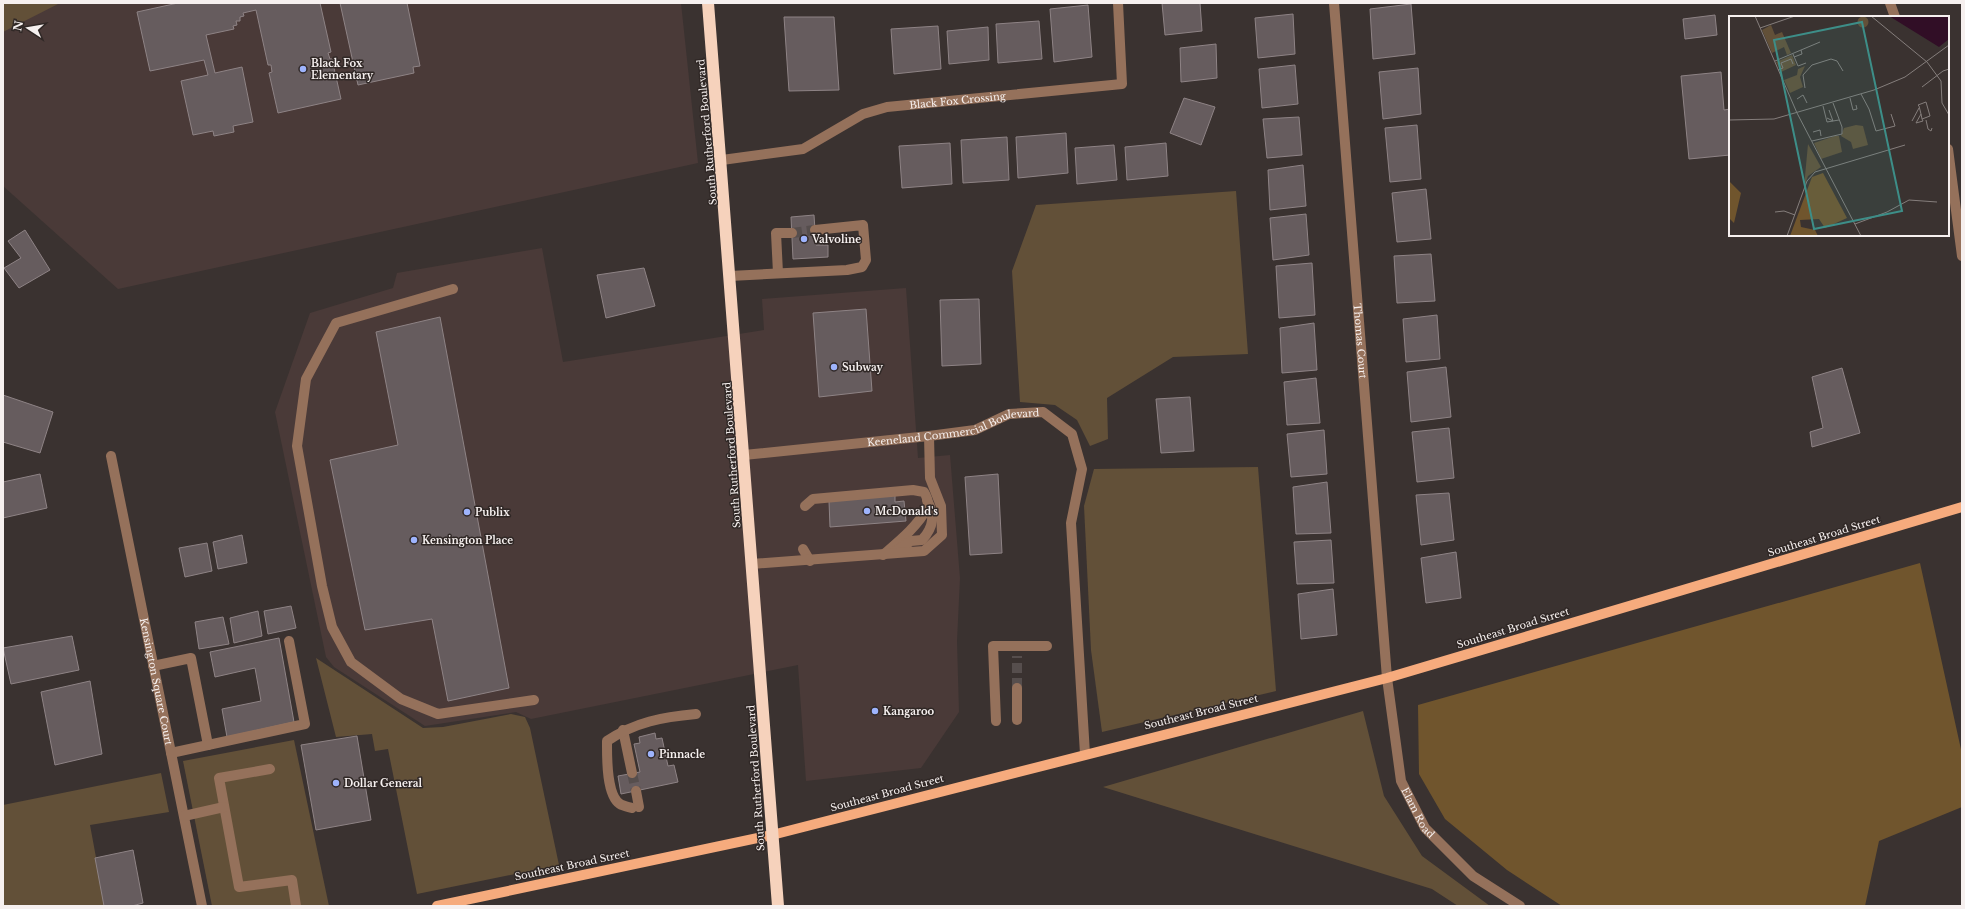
<svg xmlns="http://www.w3.org/2000/svg" width="1965" height="909" viewBox="0 0 1965 909" font-family="'Libre Baskerville',serif">
	<style>
		.built { fill: #4a3a38 }
		.green { fill: #625038 }
		.forest { fill: #70552d }
		.building { fill: #665c5e; stroke: #8e8385 }
		.lines { fill: none; stroke-linecap: round; stroke-linejoin: round }
		.minor-tunnel { stroke: #564e4d; stroke-width: 10; stroke-dasharray: 10 5; stroke-linecap: butt }
		.minor { stroke: #95715b; stroke-width: 10 }
		.major { stroke: #f6ab7d; stroke-width: 10 }
		.highway { stroke: #f6d2bc; stroke-width: 12 }
		.poi-dot { fill: #9eb4fd; stroke: #302826; stroke-width: 1.5 }
		.labels { text-anchor: middle; dominant-baseline: central; stroke-width: 3; stroke-linejoin: round; paint-order: stroke }
		.poi-label { font-size: 10px; font-weight: bold; fill: #f6f0ef; stroke: #302826; text-anchor: start }
		.street-label { font-size: 10px; fill: #f6f0ef; stroke: #302826 }
		.inset-road { fill: none; stroke: #857e7c; stroke-width: 1 }
		.view { fill: #3d8e88; fill-opacity: 0.15; stroke: #3d8e88; stroke-width: 2 }
		.inset-edge { fill: none; stroke: #f6f0ef; stroke-width: 2 }
	</style>
	<rect width="100%" height="100%" fill="#3a3230"/>
	<!-- built -->
	<g class="built">
		<path d="M3,3h678l17,160 -580,126 -115,-103z"/>
		<path d="M542,248l21,114 201,-32 -2,-31 144,-11 12,170 32,-3 10,123 -3,63 2,71 -38,56 -115,13 -8,-116 -267,54 -15,-7 -91,14 -91,-59 -8,-10 -51,-245 35,-99 83,-25 4,-15z"/>
	</g>
	<!-- green -->
	<g class="green">
		<path d="M3,3h57l-57,29z"/>
		<path d="M1236,191l12,163 -75,3 -66,41 1,41 -18,7 -13,-26 -22,-15 -35,-3 -8,-131 24,-66z"/>
		<path d="M1258,467l18,224 -174,41 -11,-82 -7,-144 10,-37z"/>
		<path d="M316,658l107,70 20,-1 68,-13 14,3 5,11 29,137 -142,29 -29,-145 -13,2 -3,-17 -36,3z"/>
		<path d="M1363,711l21,85 38,60 68,50h-32l-26,-17 -329,-102z"/>
		<path d="M294,740l35,166h-117l-29,-145z"/>
		<path d="M161,773l8,39 -79,13 15,81h-102v-101z"/>
	</g>
	<!-- forest -->
	<path class="forest" d="M1920,563l42,191v53l-83,34 -14,65h-303l-55,-36 -62,-51 -26,-45 -1,-69z"/>
	<!-- building -->
	<g class="building">
		<path d="M178,3h142l11,49 -3,1 2,6h2l9,40 -63,14 -9,-40 3,-1 -1,-7h-3l-12,-55 -13,3 1,3 -4,1v4h-4l1,4 -4,1 1,3 -28,6 9,38 27,-6 11,55 -20,4 1,6 -20,4 -1,-5 -20,4 -12,-54 27,-6 -4,-15 -54,11 -13,-59z"/>
		<path d="M340,3h67l13,63 -7,1 1,6 -56,12z"/>
		<path d="M1162,3h38l2,28 -37,4z"/>
		<path d="M1411,4l4,50 -42,5 -3,-50z"/>
		<path d="M1088,5l4,52 -38,5 -4,-53z"/>
		<path d="M1293,14l2,40 -37,4 -3,-40z"/>
		<path d="M1715,15l2,20 -32,4 -2,-20z"/>
		<path d="M784,17h50l5,73 -50,1z"/>
		<path d="M1039,21l3,38 -44,4 -2,-39z"/>
		<path d="M938,26l3,43 -47,5 -3,-45z"/>
		<path d="M988,27l1,33 -40,4 -2,-33z"/>
		<path d="M1216,44l1,34 -36,4 -1,-34z"/>
		<path d="M1295,65l3,39 -36,4 -3,-39z"/>
		<path d="M1418,68l3,46 -38,5 -4,-47z"/>
		<path d="M1721,72l3,38 6,-1v46l-41,4 -8,-83z"/>
		<path d="M1184,98l31,9 -14,38 -31,-12z"/>
		<path d="M1299,117l3,38 -35,3 -4,-39z"/>
		<path d="M1417,125l4,54 -31,3 -5,-54z"/>
		<path d="M1066,133l2,40 -50,5 -2,-41z"/>
		<path d="M1007,137l2,43 -46,3 -2,-43z"/>
		<path d="M950,143l2,41 -50,4 -3,-42z"/>
		<path d="M1166,143l2,33 -41,4 -2,-33z"/>
		<path d="M1114,145l3,35 -40,4 -2,-36z"/>
		<path d="M1303,165l3,41 -36,4 -2,-40z"/>
		<path d="M1426,189l5,50 -34,3 -5,-49z"/>
		<path d="M1306,214l3,41 -36,5 -3,-42z"/>
		<path d="M814,215l2,30h12v12l-35,2 -2,-42z"/>
		<path d="M25,230l25,40 -31,18 -15,-20 17,-10 -13,-17z"/>
		<path d="M1431,254l4,47 -38,2 -3,-47z"/>
		<path d="M1312,263l3,52 -36,3 -3,-52z"/>
		<path d="M644,268l11,38 -49,12 -9,-43z"/>
		<path d="M979,299l2,65 -39,2 -2,-66z"/>
		<path d="M866,309l6,82 -53,6 -6,-84z"/>
		<path d="M1437,315l3,44 -34,3 -3,-43z"/>
		<path d="M440,317l69,371 -61,13 -16,-82 -67,11 -35,-170 68,-15 -22,-113z"/>
		<path d="M1314,323l3,47 -35,3 -2,-45z"/>
		<path d="M1446,367l5,50 -40,5 -4,-50z"/>
		<path d="M1842,368l18,65 -48,14 -2,-15 13,-4 -11,-51z"/>
		<path d="M1316,378l4,45 -33,2 -3,-43z"/>
		<path d="M3,395l50,17 -13,41 -37,-11z"/>
		<path d="M1190,397l4,54 -33,2 -5,-54z"/>
		<path d="M1449,428l5,50 -37,4 -5,-50z"/>
		<path d="M1324,430l3,44 -36,3 -4,-43z"/>
		<path d="M40,474l7,34 -44,10v-36z"/>
		<path d="M998,474l4,79 -32,2 -5,-78z"/>
		<path d="M1327,482l4,51 -35,1 -3,-47z"/>
		<path d="M1449,493l5,47 -33,5 -5,-50z"/>
		<path d="M895,495v7l9,-1 2,20 -76,6 -1,-26z"/>
		<path d="M242,535l5,28 -29,6 -5,-27z"/>
		<path d="M1331,540l3,43 -37,1 -3,-42z"/>
		<path d="M207,543l5,28 -27,6 -6,-29z"/>
		<path d="M1456,552l5,46 -35,5 -5,-45z"/>
		<path d="M1333,589l4,46 -36,4 -3,-45z"/>
		<path d="M291,606l5,22 -28,6 -4,-23z"/>
		<path d="M258,611l4,25 -28,7 -4,-25z"/>
		<path d="M223,617l6,27 -30,5 -4,-27z"/>
		<path d="M72,636l7,34 -68,14 -8,-36z"/>
		<path d="M279,638l15,84 -67,15 -5,-28 39,-8 -6,-33 -40,9 -5,-25z"/>
		<path d="M90,681l12,73 -47,11 -14,-73z"/>
		<path d="M655,733l1,6 6,-1 6,28 6,-1 4,17 -57,12 -3,-18 22,-4 -6,-28 6,-1 -1,-6z"/>
		<path d="M357,736l14,84 -55,10 -15,-85z"/>
		<path d="M133,850l10,53 -11,3h-28l-9,-48z"/>
	</g>
	<g class="lines">
		<!-- minor-tunnel -->
		<g class="minor-tunnel">
			<path d="M792,233l23,-3"/>
			<path d="M1017,688v-32"/>
			<path d="M632,773l4,18"/>
		</g>
		<!-- minor -->
		<g class="minor">
			<path id="s1" d="M1334,3l53,675 14,103 24,47 48,48 47,30"/>
			<path d="M1890,3l5,14"/>
			<path d="M1948,149l14,107"/>
			<path id="s2" d="M722,160l81,-11 60,-35 24,-7 235,-23 -4,-81"/>
			<path d="M778,273l-2,-40h16"/>
			<path d="M730,276l117,-6 15,-3 4,-7 -3,-35 -48,5"/>
			<path d="M453,289l-117,34 -30,56 -9,67 25,140 10,41 19,35 50,37 37,15 96,-14"/>
			<path id="s3" d="M744,455l185,-19 46,-6 34,-16 34,-2 29,22 10,35 -11,54 14,231"/>
			<path id="s4" d="M111,456l91,450"/>
			<path d="M805,506l8,-7 100,-9 11,2c3,5 5,11 3,16 -9,18 -29,34 -44,47"/>
			<path d="M803,549l7,12"/>
			<path d="M893,553l18,-12 11,-1c12,-13 13,-25 5,-40"/>
			<path d="M752,564l172,-13 18,-16 -1,-29 -11,-28 -1,-42"/>
			<path d="M153,666l38,-8 17,87"/>
			<path d="M1017,688v32"/>
			<path d="M996,721l-3,-75h54"/>
			<path d="M623,730l9,43"/>
			<path d="M171,753l134,-29 -16,-83"/>
			<path d="M270,769l-51,9 20,109 53,-7 4,26"/>
			<path d="M636,791l3,16"/>
			<path d="M632,808c-3,-1 -9,-2 -12,-4 -14,-9 -13,-48 -13,-63 28,-19 56,-24 89,-27"/>
			<path d="M184,816l40,-9"/>
		</g>
		<!-- major -->
		<path class="major" d="M437,906l335,-71 615,-157 575,-171"/>
		<!-- highway -->
		<path class="highway" d="M708,3l70,903"/>
	</g>
	<!-- markers -->
	<g class="poi-dot">
		<circle cx="303" cy="69" r="4"/>
		<circle cx="804" cy="239" r="4"/>
		<circle cx="834" cy="367" r="4"/>
		<circle cx="867" cy="511" r="4"/>
		<circle cx="467" cy="512" r="4"/>
		<circle cx="414" cy="540" r="4"/>
		<circle cx="875" cy="711" r="4"/>
		<circle cx="651" cy="754" r="4"/>
		<circle cx="336" cy="783" r="4"/>
	</g>
	<g class="labels">
		<!-- poi labels -->
		<g class="poi-label">
			<text x="311" y="63">Black Fox<tspan x="311" dy="12">Elementary</tspan></text>
			<text x="812" y="239">Valvoline</text>
			<text x="842" y="367">Subway</text>
			<text x="875" y="511">McDonald's</text>
			<text x="475" y="512">Publix</text>
			<text x="422" y="540">Kensington Place</text>
			<text x="883" y="711">Kangaroo</text>
			<text x="659" y="754">Pinnacle</text>
			<text x="344" y="783">Dollar General</text>
		</g>
		<!-- street labels -->
		<g class="street-label">
			<text stroke="none"><textPath href="#s2" startOffset="247">Black Fox Crossing</textPath></text>
			<text transform="translate(707 132) rotate(-95)">South Rutherford Boulevard</text>
			<text stroke="none"><textPath href="#s1" startOffset="339">Thomas Court</textPath></text>
			<text stroke="none"><textPath href="#s3" startOffset="212">Keeneland Commercial Boulevard</textPath></text>
			<text transform="translate(732 455) rotate(-94)">South Rutherford Boulevard</text>
			<text transform="translate(1824 536) rotate(-17)">Southeast Broad Street</text>
			<text transform="translate(1513 628) rotate(-17)">Southeast Broad Street</text>
			<text stroke="none"><textPath href="#s4" startOffset="230">Kensington Square Court</textPath></text>
			<text transform="translate(1201 712) rotate(-14)">Southeast Broad Street</text>
			<text transform="translate(756 778) rotate(-94)">South Rutherford Boulevard</text>
			<text transform="translate(887 793) rotate(-15)">Southeast Broad Street</text>
			<text stroke="none"><textPath href="#s1" startOffset="817">Elam Road</textPath></text>
			<text transform="translate(572 865) rotate(-12)">Southeast Broad Street</text>
		</g>
	</g>
	<!-- overview -->
	<g transform="translate(1729 16)">
		<rect width="220" height="220" fill="#3a3230"/>
		<path d="M128.5 6a5.5 5.5 0 1 1 11 0a5.5 5.5 0 1 1-11 0ZM42,9l4,10 7,-3 9,21 -4,2 -3,-8 -12,6 -10,-23zM63,39l4,10 -15,7 -5,-10zM76,50l-5,11 3,10 -13,6 -6,-13 13,-5 1,-6zM127,109l7,1 5,19 -15,4 -2,-7 -10,-6 3,-8zM106,120h4l3,16 -21,7 -7,-16zM79,128l13,23 -13,9 -4,11z" fill="#625038"/>
		<path d="M94,157l24,45 -22,10 -6,-9 -19,1 1,7 14,3 3,6h-28l22,-59zM0,165l12,12 -7,30 -5,-5z" fill="#70552d"/>
		<path d="M160,0h60v23l-10,8z" fill="#310e26"/>
		<path class="inset-road" d="M26,0l42,97 64,123M142,0l56,46 14,19 1,22 7,12M31,12l35,-12M64,38l5,12 8,-3M65,41l8,-3 -1,-4M46,45l45,-19M49,54l5,-2 -2,-5 10,-4 2,5M193,71l21,-16 6,-2M76,72l-2,-13 9,-10 19,-6 6,2 6,10M132,78l8,15 7,22 19,-5 -4,-12M121,82l3,12 4,-1 -1,-4M68,83l6,-4 4,8M94,90l4,16 12,-2M192,98l-5,9 7,-2 -1,-2 -1,-5 -2,-8 -1,-1 8,-3 4,14 -8,3M98,102l6,3 -4,-11M0,104l45,-1 100,-29 31,-13 44,-32M197,104l2,9 3,2 1,-3M183,105l7,-13M84,116l7,-2 1,6M83,125l30,-7v-7l-9,-24M46,196l9,-1 11,4M126,208l32,-12 22,-12 28,2M58,220l20,-55 8,-9 90,-27"/>
		<path class="view" d="M133,6l40,189 -88,18 -40,-189z"/>
		<rect width="220" height="220" class="inset-edge"/>
	</g>
	<!-- border -->
	<rect width="1965" height="909" fill="none" stroke="#f6f0ef" stroke-width="8"/>
	<!-- north arrow -->
	<g transform="translate(28 28) rotate(282)" stroke="#302826" stroke-width="3" paint-order="stroke">
	<path d="M0-3L7 15L0 10L-7 15Z" fill="#f6f0ef"/>
	<text y="-6" font-size="11" font-weight="bold" text-anchor="middle" fill="#f6f0ef">N</text>
	</g>
</svg>
